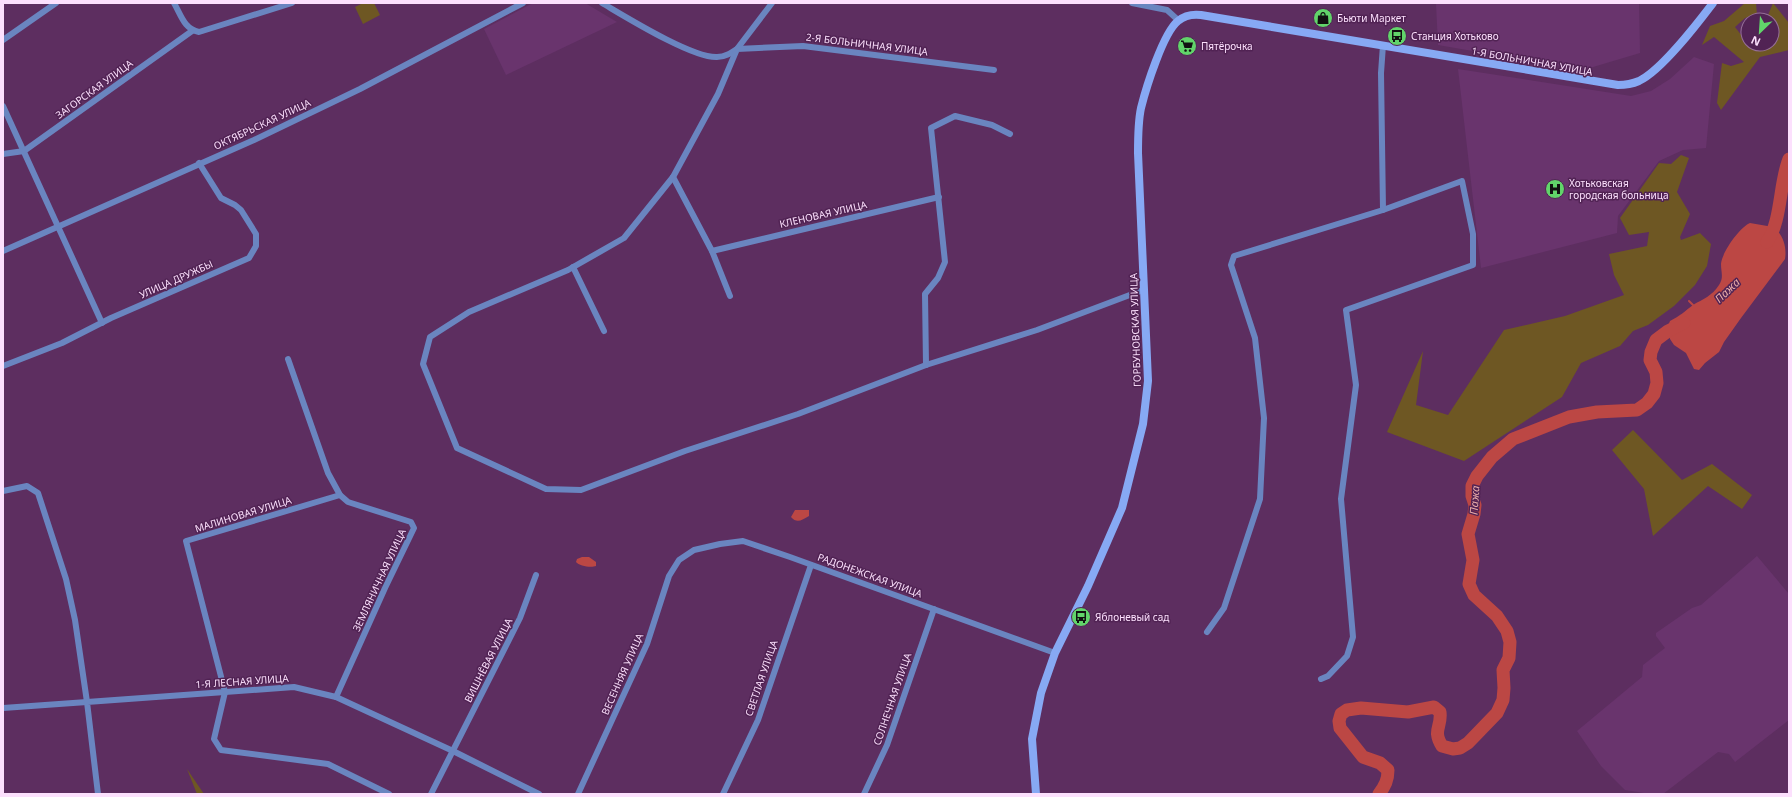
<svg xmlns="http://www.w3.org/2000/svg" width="1792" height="797" viewBox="0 0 1792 797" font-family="'Noto Sans',sans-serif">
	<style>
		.built { fill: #69346d }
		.green { fill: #6e5723 }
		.water { fill: #bc4744 }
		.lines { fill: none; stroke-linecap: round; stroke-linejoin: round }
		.stream { stroke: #bc4744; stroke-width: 2 }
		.river { stroke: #bc4744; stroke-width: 13 }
		.street { stroke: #6a85c0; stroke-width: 6 }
		.secondary { stroke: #87a9f4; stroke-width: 8 }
		.labels { text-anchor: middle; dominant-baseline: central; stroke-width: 3; stroke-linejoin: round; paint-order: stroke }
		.poi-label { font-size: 10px; fill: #fce0fd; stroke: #512354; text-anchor: start }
		.street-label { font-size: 10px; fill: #fce0fd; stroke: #512354 }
		.water-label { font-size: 11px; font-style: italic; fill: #edb0aa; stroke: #512354 }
	</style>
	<rect width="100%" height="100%" fill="#5d2e60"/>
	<!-- built -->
	<g class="built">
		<path d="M533,3h52l32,19 -111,53 -22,-46z"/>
		<path d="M1436,3h203l1,50 -57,17 -145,-25z"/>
		<path d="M1694,57l20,7 -8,84 -23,2 -24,11 -41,55 -1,17 -136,35 -23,-199 173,27 20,-5 19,-12z"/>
		<path d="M1757,556l32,38v126l-54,42 -6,-8 -11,-2 -55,42h-13l-25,-4 -24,-24 -24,-35 65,-54 1,-12 22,-17 -9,-12v-3l36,-25 9,-3z"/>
	</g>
	<!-- green -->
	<g class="green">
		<path d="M363,3h11l6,12 -17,9 -8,-17z"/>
		<path d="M1745,3h11l1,12 -12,3 -10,9 7,9 6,1v7h24v-24h-6l7,-17 16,20v27l-29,7 -39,53 -4,-7 5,-40 9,3 13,-4 -30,-25 -12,8 8,-19 14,-5z"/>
		<path d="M1681,155l8,3 -12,34 13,22 -10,23 1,3 19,-7 11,11 -4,22 -12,19 -21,21 -26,19 -15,6 -13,15 -39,17 -19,34 -98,64 -77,-29 36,-81 -7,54 32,10 56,-85 61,-14 59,-21 -10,-20 -5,-21 38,-8 2,-14 -20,3 -9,-17 39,-55 12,1z"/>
		<path d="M1633,430l49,50 30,-16 40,31 -10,14 -34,-23 -55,50 -9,-47 -32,-39z"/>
		<path d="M187,769l17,25h-7z"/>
	</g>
	<!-- water -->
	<g class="water">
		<path d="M1750,223l23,4c10,7 14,20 12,32l-44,59 -17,24 -5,10 -14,11 -6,7 -5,-1 -8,-16 -12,-8 -4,-6 -2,-13 2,-5c10,-5 15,-10 23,-16 10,-6 19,-9 26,-20 5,-7 2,-13 2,-21 1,-12 19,-37 29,-41z"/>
		<path d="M795,510h14v6c-7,4 -12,8 -18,1z"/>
		<path d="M582,557h7l7,5v4c-5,2 -17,0 -20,-4l1,-3z"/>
	</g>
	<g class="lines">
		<!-- stream -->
		<path class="stream" d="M1689,301l4,4"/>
		<!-- river -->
		<g class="river">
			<path d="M1767,242c15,-22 12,-58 22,-83"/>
			<path d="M1379,794c6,-8 9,-14 9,-24l-8,-7 -17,-6 -23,-29 -1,-7 2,-7 6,-4 14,-2 47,4 26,-5 6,5c2,15 -8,18 2,34l11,3 7,-1 8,-5 29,-30 6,-13 1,-12 -1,-18 6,-12 1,-16 -3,-11 -10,-15 -23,-21 -5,-11 4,-24 -5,-26 6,-20 1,-9 -3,-9v-10l5,-10 15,-19 21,-18 56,-22 28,-5 40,-2 10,-7 7,-9 3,-11 -1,-11 -6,-12 1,-8 5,-12 12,-9 16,-8"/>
		</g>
		<!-- street -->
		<g class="street">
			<path d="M174,3c7,12 10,26 25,29l93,-29"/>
			<path d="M602,3c24,14 90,55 115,54 8,0 14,-4 20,-8l35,-46"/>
			<path d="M1132,3l35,7 11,10"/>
			<path d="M3,40l53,-37"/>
			<path d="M994,70l-191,-24 -66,3 -19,45 -45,83 -49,61 -56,32 -99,42 -39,25 -7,27 34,84 89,41 35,1 104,-39 113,-37 128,-49 111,-35 106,-40"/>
			<path d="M3,106l99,217"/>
			<path d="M3,154l21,-3 168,-120"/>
			<path d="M673,177l39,74 18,45"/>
			<path d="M3,251l251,-111 106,-51 163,-86"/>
			<path d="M712,251l227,-54"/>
			<path d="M573,267l31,64"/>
			<path d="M288,359l40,114 12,22 8,7 63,20 3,6 -29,60 -49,109"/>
			<path d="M926,365l-1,-71 13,-16 7,-16 -14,-134 24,-12 37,9 18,9"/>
			<path d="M3,366l59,-23 49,-25 138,-60 7,-12v-12l-15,-24 -6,-5 -14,-7 -22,-35"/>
			<path d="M3,491l24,-5 11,7 28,86 9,41 12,82 -84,6"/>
			<path d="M340,495l-154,46 39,151 -11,47 7,11 107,14 61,30"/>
			<path d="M1207,632l17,-24 36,-109 4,-81 -9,-80 -24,-73 3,-9 149,-46 -2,-137 2,-28"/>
			<path d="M1321,679l7,-3 19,-20 6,-19 -12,-138 15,-114 -10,-75 127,-45v-31l-11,-53 -79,29"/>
			<path d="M98,794l-11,-92 207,-15 42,10 117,54 86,43"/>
			<path d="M431,794l89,-176 16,-43"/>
			<path d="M578,794l69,-150 22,-68 10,-16 15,-10 26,-6 23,-3 47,16 265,96"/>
			<path d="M723,794l35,-74 53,-155"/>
			<path d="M864,794l23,-49 47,-136"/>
		</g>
		<!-- secondary -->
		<path class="secondary" d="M1036,794l-4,-55 9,-46 14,-40 33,-67 34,-78 21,-84 5,-43 -10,-228c0,-15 0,-31 3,-45 5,-20 22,-75 37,-87 6,-5 15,-7 23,-6l417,70c7,0 14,-1 21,-4 23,-11 58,-57 74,-78"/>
	</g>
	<!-- icons -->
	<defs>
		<g id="shop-disc" transform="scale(1)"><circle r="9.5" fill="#61d46a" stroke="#512354"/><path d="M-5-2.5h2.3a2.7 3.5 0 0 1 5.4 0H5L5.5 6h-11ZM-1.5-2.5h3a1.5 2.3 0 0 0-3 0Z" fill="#111"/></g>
		<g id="bus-disc" transform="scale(1)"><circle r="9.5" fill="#61d46a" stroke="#512354"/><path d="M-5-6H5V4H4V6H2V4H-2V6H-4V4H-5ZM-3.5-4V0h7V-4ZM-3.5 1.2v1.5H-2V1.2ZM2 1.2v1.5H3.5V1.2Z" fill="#111"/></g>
		<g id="supermarket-disc" transform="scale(1)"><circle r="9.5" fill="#61d46a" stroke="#512354"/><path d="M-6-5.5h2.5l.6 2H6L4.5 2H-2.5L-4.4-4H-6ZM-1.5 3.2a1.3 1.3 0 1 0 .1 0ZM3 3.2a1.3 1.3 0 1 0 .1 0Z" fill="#111"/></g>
		<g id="hospital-disc" transform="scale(1)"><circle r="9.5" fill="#61d46a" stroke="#512354"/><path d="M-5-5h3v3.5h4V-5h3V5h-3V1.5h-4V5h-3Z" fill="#111"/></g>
	</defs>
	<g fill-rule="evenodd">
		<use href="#shop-disc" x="1323" y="18"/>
		<use href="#bus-disc" x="1397" y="36"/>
		<use href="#supermarket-disc" x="1187" y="46"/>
		<use href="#hospital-disc" x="1555" y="189"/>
		<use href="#bus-disc" x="1081" y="617"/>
	</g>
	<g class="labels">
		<!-- poi labels -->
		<g class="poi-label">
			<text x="1337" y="18">Бьюти Маркет</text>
			<text x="1411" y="36">Станция Хотьково</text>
			<text x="1201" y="46">Пятёрочка</text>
			<text x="1569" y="183">Хотьковская<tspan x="1569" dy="12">городская больница</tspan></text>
			<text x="1095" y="617">Яблоневый сад</text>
		</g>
		<!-- street labels -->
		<g class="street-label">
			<text transform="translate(867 44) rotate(7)">2-Я БОЛЬНИЧНАЯ УЛИЦА</text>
			<text transform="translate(1532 61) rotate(10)">1-Я БОЛЬНИЧНАЯ УЛИЦА</text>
			<text transform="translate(94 89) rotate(-36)">ЗАГОРСКАЯ УЛИЦА</text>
			<text transform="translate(262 124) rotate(-25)">ОКТЯБРЬСКАЯ УЛИЦА</text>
			<text transform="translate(823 214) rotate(-13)">КЛЕНОВАЯ УЛИЦА</text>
			<text transform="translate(176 279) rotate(-24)">УЛИЦА ДРУЖБЫ</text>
			<text transform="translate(1135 330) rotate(-92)">ГОРБУНОВСКАЯ УЛИЦА</text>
			<text transform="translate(243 514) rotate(-17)">МАЛИНОВАЯ УЛИЦА</text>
			<text transform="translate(870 575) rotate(20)">РАДОНЕЖСКАЯ УЛИЦА</text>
			<text transform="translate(379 580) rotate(-65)">ЗЕМЛЯНИЧНАЯ УЛИЦА</text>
			<text transform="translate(488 660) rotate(-63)">ВИШНЁВАЯ УЛИЦА</text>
			<text transform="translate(622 674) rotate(-66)">ВЕСЕННЯЯ УЛИЦА</text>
			<text transform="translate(761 678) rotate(-71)">СВЕТЛАЯ УЛИЦА</text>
			<text transform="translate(242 681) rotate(-4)">1-Я ЛЕСНАЯ УЛИЦА</text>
			<text transform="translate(892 699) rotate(-71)">СОЛНЕЧНАЯ УЛИЦА</text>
		</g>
		<!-- water labels -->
		<g class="water-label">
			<text transform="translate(1727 290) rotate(-44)">Пажа</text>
			<text transform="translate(1474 500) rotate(-86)">Пажа</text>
		</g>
	</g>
	<!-- border -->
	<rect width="1792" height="797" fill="none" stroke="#fce0fd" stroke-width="8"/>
	<!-- north arrow -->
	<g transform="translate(1760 32) rotate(205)"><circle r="19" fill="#512354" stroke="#956f98"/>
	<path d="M0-3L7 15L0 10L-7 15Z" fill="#61d46a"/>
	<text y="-6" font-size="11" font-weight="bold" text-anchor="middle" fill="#fce0fd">N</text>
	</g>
</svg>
